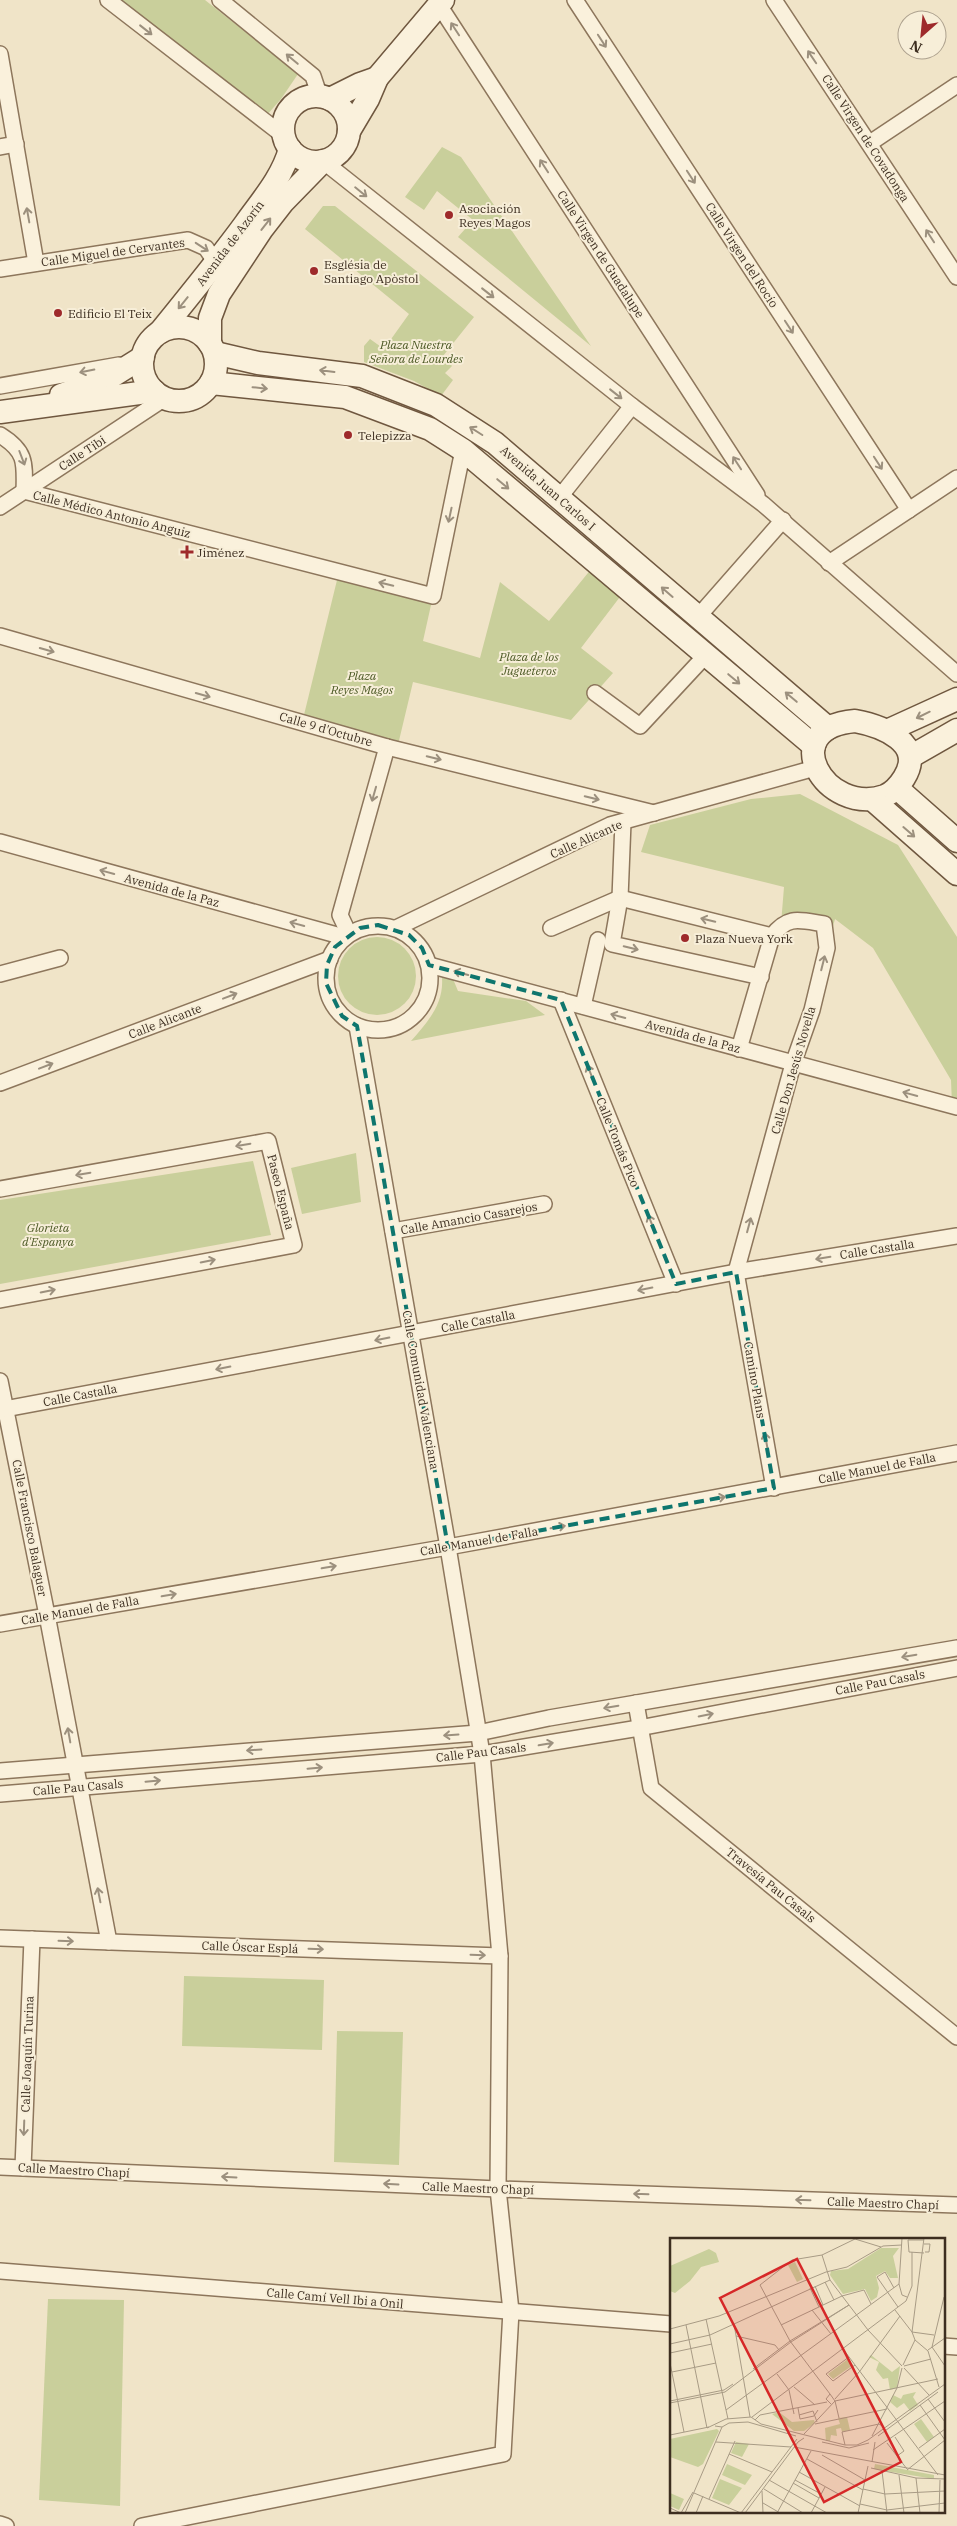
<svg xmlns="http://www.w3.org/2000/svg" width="957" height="2526" viewBox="0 0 957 2526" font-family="'IBM Plex Serif',serif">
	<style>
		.green { fill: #c9cf9b }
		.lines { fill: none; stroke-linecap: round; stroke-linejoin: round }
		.street-casing { stroke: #8d765c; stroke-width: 18 }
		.secondary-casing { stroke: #6f573f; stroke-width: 25 }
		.street { stroke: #faf1dc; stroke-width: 15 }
		.secondary { stroke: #faf1dc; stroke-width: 22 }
		.oneway { stroke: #9c907e }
		.marked { fill: none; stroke: #0f766e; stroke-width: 4; stroke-dasharray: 10 6; stroke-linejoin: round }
		.poi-dot { fill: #9e2a2b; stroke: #f7eed8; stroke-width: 2 }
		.labels { text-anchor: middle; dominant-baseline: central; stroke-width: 4; stroke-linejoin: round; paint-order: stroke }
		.street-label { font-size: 12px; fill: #3d2e20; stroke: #f7eed8 }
		.poi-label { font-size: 12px; fill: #3d2e20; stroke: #f7eed8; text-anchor: start }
		.park-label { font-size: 12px; font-style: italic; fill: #4d5a26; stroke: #f7eed8 }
		.inset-road { fill: none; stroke: #a89b85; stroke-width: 1 }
		.view { fill: #d62828; fill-opacity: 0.15; stroke: #d62828; stroke-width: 2.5 }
		.inset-edge { fill: none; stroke: #3d2e20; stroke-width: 2.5 }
	</style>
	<rect width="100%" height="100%" fill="#f0e4c8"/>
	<!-- green -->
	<g class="green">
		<path d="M120,0h85l93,74 -17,25 -15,17z"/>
		<path d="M442,147l19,10 130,189 -133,-109 15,-17 -36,-29 -13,19 -19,-13z"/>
		<path d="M323,206h12l139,111 -31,39 9,10 -7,7 8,7 -12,16 -27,-15 -50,-19v-16l6,-7 14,10 25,-35 -104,-85z"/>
		<path d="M596,563l30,26 -45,59 32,25 -42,47 -158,-38 -16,67 -95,-26 37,-151 94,24 -10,45 57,17 20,-76 49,39z"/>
		<path d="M800,794l98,51 59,92v170l-5,-2 -1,-25 -78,-132 -38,-29 -8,29 -3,-24h-43l3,-37 -143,-35 9,-27 101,-26z"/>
		<circle cx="377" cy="976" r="39"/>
		<path d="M442,978l11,1 5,12 68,10 19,14 -134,26c16,-18 33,-37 31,-63z"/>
		<path d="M356,1153l5,49 -59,12 -11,-46z"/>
		<path d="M253,1161l18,74 -271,49v-84z"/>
		<path d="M184,1976l140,4 -2,70 -140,-4z"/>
		<path d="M337,2031l66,1 -4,133 -65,-3z"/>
		<path d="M48,2299l76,1 -4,206 -81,-6z"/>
	</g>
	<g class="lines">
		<!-- street casing -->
		<g class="street-casing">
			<g id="street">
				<path d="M108,0l176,136"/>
				<path d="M220,0l93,76 7,21"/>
				<path d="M575,0l334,510"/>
				<path d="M774,0l183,277"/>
				<path d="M439,5l318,490"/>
				<path d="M0,54l36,209"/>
				<path d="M870,143l87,-58"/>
				<path d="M0,147l16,-3"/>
				<path d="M323,161l309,245 131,98 194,170"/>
				<path d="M0,269l188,-29 18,8 10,15"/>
				<path d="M0,386l119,-21"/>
				<path d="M0,435c26,16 25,27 24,56l409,105 30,-146"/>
				<path d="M559,498l73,-92"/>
				<path d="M0,507l165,-109"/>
				<path d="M829,563l128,-85"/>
				<path d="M697,618l86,-98"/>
				<path d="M0,636l387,111 267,66"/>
				<path d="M595,693l45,33 66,-71"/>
				<path d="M623,822l-3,76 -8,46 149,33"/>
				<path d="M0,842l344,95"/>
				<circle cx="378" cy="978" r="52"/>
				<path d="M396,928l214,-103 205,-57"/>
				<path d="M551,928l69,-30 152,38"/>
				<path d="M349,934l-9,-19 47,-168"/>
				<path d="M429,965l528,142"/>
				<path d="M0,974l60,-16"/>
				<path d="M561,1000l115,284"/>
				<path d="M583,1006l15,-66"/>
				<path d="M739,1049l33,-113c16,-21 27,-16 52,-12l3,24 -15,62 -19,54 -57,208 38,216"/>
				<path d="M0,1083l330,-124"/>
				<path d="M0,1189l268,-48 26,104 -294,55"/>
				<path d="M393,1231l151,-27"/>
				<path d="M0,1381l47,234 62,327"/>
				<path d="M0,1410l736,-138 221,-36"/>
				<path d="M0,1624l448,-77 509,-94"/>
				<path d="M636,1703l15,85 306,249"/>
				<path d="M0,1771l478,-38 71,-15 408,-70"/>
				<path d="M0,1794l482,-40 157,-26 318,-60"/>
				<path d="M0,1938l500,18"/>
				<path d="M0,2167l498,22 459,16"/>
				<path d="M23,2168l9,-229"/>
				<path d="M0,2271l671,53"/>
				<path d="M943,2346l14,1"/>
				<path d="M0,2524l6,2"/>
				<path d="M142,2526l361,-72 8,-143 -13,-122 2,-233 -18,-202 -34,-207 -91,-521"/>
			</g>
		</g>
		<!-- secondary casing -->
		<g class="secondary-casing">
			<g id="secondary">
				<circle cx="316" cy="129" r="33"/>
				<path d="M330,99l30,-15 17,-6"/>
				<path d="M349,131l19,-32 9,-21 66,-78"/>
				<circle cx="179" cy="364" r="37"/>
				<path d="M160,332c29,-36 58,-71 85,-108 17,-24 37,-46 45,-75"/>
				<path d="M210,344v-26l9,-24 43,-65 21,-27 40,-41"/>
				<path d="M215,353l43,10 104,13 74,29 59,38 333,285"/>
				<path d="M211,383l134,14 85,32 33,21 351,296"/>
				<path d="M61,395l50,-18 32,-20"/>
				<path d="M0,412l154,-21"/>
				<path d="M855,721c27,5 71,22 49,57 -5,8 -10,14 -19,18 -60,21 -111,-68 -30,-75z"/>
				<path d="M889,730l68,-31"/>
				<path d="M910,757l47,-27"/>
				<path d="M897,788l60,53"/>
				<path d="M873,800l84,74"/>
			</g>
		</g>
		<!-- street -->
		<use href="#street" class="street"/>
		<!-- secondary -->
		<use href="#secondary" class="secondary"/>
	</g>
	<!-- one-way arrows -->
	<defs><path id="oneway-shaft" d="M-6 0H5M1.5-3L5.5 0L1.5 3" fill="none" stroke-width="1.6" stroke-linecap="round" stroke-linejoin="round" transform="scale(1.25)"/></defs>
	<g class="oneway">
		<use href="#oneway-shaft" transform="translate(455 29) rotate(-123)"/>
		<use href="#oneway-shaft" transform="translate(146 30) rotate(38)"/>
		<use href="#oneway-shaft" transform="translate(602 41) rotate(57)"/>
		<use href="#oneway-shaft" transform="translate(812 57) rotate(-124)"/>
		<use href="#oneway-shaft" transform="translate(292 59) rotate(-140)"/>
		<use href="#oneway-shaft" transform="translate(544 166) rotate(-123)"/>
		<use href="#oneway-shaft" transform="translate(691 177) rotate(57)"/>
		<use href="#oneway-shaft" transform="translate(361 192) rotate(39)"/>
		<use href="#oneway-shaft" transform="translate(28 215) rotate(-100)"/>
		<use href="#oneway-shaft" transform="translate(266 224) rotate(-52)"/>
		<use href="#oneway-shaft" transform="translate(930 236) rotate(-123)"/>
		<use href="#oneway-shaft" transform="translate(202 247) rotate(33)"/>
		<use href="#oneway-shaft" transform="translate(488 293) rotate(38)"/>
		<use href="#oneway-shaft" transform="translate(183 303) rotate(129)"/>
		<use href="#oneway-shaft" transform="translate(789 327) rotate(57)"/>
		<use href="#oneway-shaft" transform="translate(87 371) rotate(169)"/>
		<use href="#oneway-shaft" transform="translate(327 371) rotate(-173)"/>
		<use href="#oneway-shaft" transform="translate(260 388) rotate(6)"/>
		<use href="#oneway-shaft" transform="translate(616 394) rotate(38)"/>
		<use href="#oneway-shaft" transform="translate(476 431) rotate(-148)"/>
		<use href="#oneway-shaft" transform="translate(22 458) rotate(69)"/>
		<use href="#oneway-shaft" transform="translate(737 463) rotate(-123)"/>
		<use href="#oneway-shaft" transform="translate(878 463) rotate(57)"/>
		<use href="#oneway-shaft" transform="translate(503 484) rotate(40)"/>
		<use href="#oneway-shaft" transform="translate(450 515) rotate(102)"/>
		<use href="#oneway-shaft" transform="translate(386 584) rotate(-166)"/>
		<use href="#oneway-shaft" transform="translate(667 592) rotate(-139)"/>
		<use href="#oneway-shaft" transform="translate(47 650) rotate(16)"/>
		<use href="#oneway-shaft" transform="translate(734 679) rotate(40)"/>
		<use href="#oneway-shaft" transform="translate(203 695) rotate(16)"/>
		<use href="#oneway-shaft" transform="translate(791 697) rotate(-140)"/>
		<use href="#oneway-shaft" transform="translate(923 715) rotate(154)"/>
		<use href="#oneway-shaft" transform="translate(434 758) rotate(14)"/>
		<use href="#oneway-shaft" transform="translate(374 794) rotate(106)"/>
		<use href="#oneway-shaft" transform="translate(592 798) rotate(14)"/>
		<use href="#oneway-shaft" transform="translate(909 832) rotate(41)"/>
		<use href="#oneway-shaft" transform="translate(107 872) rotate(-165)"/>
		<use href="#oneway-shaft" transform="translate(708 920) rotate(-166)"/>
		<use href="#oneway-shaft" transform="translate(297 924) rotate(-165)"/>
		<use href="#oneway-shaft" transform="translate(631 948) rotate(13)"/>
		<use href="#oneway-shaft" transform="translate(823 963) rotate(-76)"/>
		<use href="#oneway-shaft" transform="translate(461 973) rotate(-165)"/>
		<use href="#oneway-shaft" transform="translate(230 996) rotate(-21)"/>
		<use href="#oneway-shaft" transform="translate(618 1016) rotate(-165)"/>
		<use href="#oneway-shaft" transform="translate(46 1066) rotate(-21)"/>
		<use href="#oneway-shaft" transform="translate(590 1072) rotate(-112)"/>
		<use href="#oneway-shaft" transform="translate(910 1094) rotate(-165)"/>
		<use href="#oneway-shaft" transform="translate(243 1145) rotate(170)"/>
		<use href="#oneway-shaft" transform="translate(83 1174) rotate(170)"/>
		<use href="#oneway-shaft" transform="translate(651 1222) rotate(-112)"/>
		<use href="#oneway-shaft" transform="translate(749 1225) rotate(-75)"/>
		<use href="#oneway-shaft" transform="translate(823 1258) rotate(171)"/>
		<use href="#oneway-shaft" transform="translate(208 1261) rotate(-11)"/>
		<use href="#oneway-shaft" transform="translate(645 1289) rotate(169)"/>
		<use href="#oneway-shaft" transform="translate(48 1291) rotate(-11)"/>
		<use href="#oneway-shaft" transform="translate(382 1339) rotate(169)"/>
		<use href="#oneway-shaft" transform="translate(223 1368) rotate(169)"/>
		<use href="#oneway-shaft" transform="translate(766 1440) rotate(-100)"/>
		<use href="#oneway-shaft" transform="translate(718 1498) rotate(-10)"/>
		<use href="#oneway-shaft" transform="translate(558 1527) rotate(-10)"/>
		<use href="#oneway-shaft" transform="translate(329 1567) rotate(-10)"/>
		<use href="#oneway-shaft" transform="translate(169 1595) rotate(-10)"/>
		<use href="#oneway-shaft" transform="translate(909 1656) rotate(170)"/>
		<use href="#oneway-shaft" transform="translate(611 1707) rotate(170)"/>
		<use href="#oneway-shaft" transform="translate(706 1715) rotate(-11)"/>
		<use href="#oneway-shaft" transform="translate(69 1735) rotate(-100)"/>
		<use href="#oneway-shaft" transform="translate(451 1735) rotate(176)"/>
		<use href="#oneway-shaft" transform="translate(546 1744) rotate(-10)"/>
		<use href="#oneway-shaft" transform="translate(254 1750) rotate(176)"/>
		<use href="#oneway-shaft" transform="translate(315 1768) rotate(-5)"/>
		<use href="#oneway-shaft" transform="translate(153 1781) rotate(-5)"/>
		<use href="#oneway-shaft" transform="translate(99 1895) rotate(-101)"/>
		<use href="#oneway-shaft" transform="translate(66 1941) rotate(2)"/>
		<use href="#oneway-shaft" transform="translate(316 1949) rotate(2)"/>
		<use href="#oneway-shaft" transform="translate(478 1955) rotate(2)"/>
		<use href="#oneway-shaft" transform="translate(24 2128) rotate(92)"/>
		<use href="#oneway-shaft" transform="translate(229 2177) rotate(-177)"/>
		<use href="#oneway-shaft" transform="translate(391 2184) rotate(-177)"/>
		<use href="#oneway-shaft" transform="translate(641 2194) rotate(-178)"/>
		<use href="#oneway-shaft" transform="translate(803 2200) rotate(-178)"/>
	</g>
	<!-- marked area -->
	<path class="marked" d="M378,925l31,10 13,13 7,17 132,35 115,284 60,-12 38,216 -326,59 -91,-521 -15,-10 -16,-33 1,-18 8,-18 25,-19z"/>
	<!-- markers -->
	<g class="poi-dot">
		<circle cx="449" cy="215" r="5"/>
		<circle cx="314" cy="271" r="5"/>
		<circle cx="58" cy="313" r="5"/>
		<circle cx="348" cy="435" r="5"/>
		<path d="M184.5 544.5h5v5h5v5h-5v5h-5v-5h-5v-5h5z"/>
		<circle cx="685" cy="938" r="5"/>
	</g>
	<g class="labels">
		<!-- street labels -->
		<g class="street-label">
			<text transform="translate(866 138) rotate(57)">Calle Virgen de Covadonga</text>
			<text transform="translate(230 243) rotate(-53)">Avenida de Azorín</text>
			<text transform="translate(113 252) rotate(-8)">Calle Miguel de Cervantes</text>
			<text transform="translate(601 254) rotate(57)">Calle Virgen de Guadalupe</text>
			<text transform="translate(742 255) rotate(57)">Calle Virgen del Rocío</text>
			<text transform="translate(82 453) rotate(-33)">Calle Tibi</text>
			<text transform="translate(548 488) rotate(41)">Avenida Juan Carlos I</text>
			<text transform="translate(112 514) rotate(14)">Calle Médico Antonio Anguiz</text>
			<text transform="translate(326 729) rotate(16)">Calle 9 d'Octubre</text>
			<text transform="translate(586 839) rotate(-24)">Calle Alicante</text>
			<text transform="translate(172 890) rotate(15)">Avenida de la Paz</text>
			<text transform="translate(165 1021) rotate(-21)">Calle Alicante</text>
			<text transform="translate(693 1036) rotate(15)">Avenida de la Paz</text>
			<text transform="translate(793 1070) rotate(-74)">Calle Don Jesús Novella</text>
			<text transform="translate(618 1142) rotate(68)">Calle Tomás Pico</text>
			<text transform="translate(281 1192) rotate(76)">Paseo España</text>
			<text transform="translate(469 1218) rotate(-10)">Calle Amancio Casarejos</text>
			<text transform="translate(877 1249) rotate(-9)">Calle Castalla</text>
			<text transform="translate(478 1321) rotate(-11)">Calle Castalla</text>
			<text transform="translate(755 1380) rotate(80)">Camino Plans</text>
			<text transform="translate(421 1390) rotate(80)">Calle Comunidad Valenciana</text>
			<text transform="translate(80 1395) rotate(-11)">Calle Castalla</text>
			<text transform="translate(877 1468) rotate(-11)">Calle Manuel de Falla</text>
			<text transform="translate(30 1528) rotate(79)">Calle Francisco Balaguer</text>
			<text transform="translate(479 1541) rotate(-10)">Calle Manuel de Falla</text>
			<text transform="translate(80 1610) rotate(-10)">Calle Manuel de Falla</text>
			<text transform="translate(880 1682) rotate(-11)">Calle Pau Casals</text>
			<text transform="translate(481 1752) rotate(-7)">Calle Pau Casals</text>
			<text transform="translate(78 1787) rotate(-5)">Calle Pau Casals</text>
			<text transform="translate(771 1885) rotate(39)">Travesía Pau Casals</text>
			<text transform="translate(250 1947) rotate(2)">Calle Óscar Esplá</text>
			<text transform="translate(27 2054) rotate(-88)">Calle Joaquín Turina</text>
			<text transform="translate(74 2170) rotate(3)">Calle Maestro Chapí</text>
			<text transform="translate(478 2188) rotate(2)">Calle Maestro Chapí</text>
			<text transform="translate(883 2203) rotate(2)">Calle Maestro Chapí</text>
			<text transform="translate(335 2298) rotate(5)">Calle Camí Vell Ibi a Onil</text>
		</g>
		<!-- poi labels -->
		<g class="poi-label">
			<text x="459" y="208">Asociación<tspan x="459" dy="14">Reyes Magos</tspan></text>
			<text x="324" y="264">Església de<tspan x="324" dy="14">Santiago Apòstol</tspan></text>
			<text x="68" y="313">Edificio El Teix</text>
			<text x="358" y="435">Telepizza</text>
			<text x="197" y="552">Jiménez</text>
			<text x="695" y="938">Plaza Nueva York</text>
		</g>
		<!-- park labels -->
		<g class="park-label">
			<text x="416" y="344">Plaza Nuestra<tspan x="416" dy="14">Señora de Lourdes</tspan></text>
			<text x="529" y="656">Plaza de los<tspan x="529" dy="14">Jugueteros</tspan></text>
			<text x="362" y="675">Plaza<tspan x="362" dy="14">Reyes Magos</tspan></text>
			<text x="48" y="1227">Glorieta<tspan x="48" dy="14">d'Espanya</tspan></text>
		</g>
	</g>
	<!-- overview -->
	<g transform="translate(670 2238)">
		<rect width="275" height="275" fill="#f0e4c8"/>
		<path d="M211,10h18l-6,8 5,22h-8l-5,-7 -9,5 3,12 -2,9 -6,4 -6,-12 -22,5 -13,-19 1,-4 17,-2zM39,11l7,4 3,9 -18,5 -11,14 -15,12 -5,-2v-25zM125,24l8,17 -6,3 -9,-17zM201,117l21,17 8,-6 -3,22 -7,2 -2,-12 -5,1 -7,-9 3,-8 -10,-5zM178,121l5,6 -20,14 -5,-5zM246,154l-3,5 5,8 -8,6 -6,-8 -7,5 -7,-6 3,-7 8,4 2,-4zM109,174l13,10 22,-2 1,3 -11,8h-10l-22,-17zM177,179l3,13 -8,2 -1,-4 -5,1 1,7 -6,-1 -1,6h-4l-1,-13 15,-4 -2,-6zM251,181l13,18 -7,5 -13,-18zM47,191l2,2 -16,33 -5,3 -28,-10v-18zM66,204l13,2 -7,13 -11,-4zM57,226l25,11 -7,10 -23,-10zM205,226l59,11v4l-60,-10zM50,241l22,9 -13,17 -17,-7zM0,255l14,6 -5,11 -9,-4z" fill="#c9cf9b"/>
		<path class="inset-road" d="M254,0l-12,94 3,8 13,11M238,2l1,12 15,1M238,2h16M254,6h6l-1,8h-4M152,17l33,-16 26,8M155,44l9,18M229,46l3,11 5,2M145,48l8,19M140,50l9,19M224,50l-9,-16 -8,5 21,30M142,72l19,24M225,72l17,22M36,81l22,100M64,86l16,93M16,87l21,103M111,87l61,-29 22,-6 7,14M0,91l49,-13 107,-44 21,-5 36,-21 19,-1M242,94l22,3M66,98l39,9 4,5M0,106l40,-9 120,-55M262,109l12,-50M262,109l13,19M173,111l95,126M258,112l17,-12M258,113l11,36M0,115l42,-9M179,119l-23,17 7,7 22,-16M0,125l14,69M233,127l12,-25M234,128l27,-7M234,130l25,27M83,131l37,-28 59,-36M2,134l44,-9M107,136l12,16 5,24M124,149l21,18M160,156l-40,-53 -30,-56 32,-25 30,-5 8,25 38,50 34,36M165,161l25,-28 40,-55M258,161l17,23M0,163l54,-11 9,-6M165,163l103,-22M165,163l4,17M0,165l55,-11 66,-50 58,-37M250,167l25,35M128,170l2,11 14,-3 4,-6M56,172l173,-126 3,-46M129,177l14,-4 4,11M82,179l154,-116 6,-15v-34M85,182l5,-5 67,-13M59,185l19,-1 48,14M145,186l72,-15M45,188l7,1 7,-4M37,190l19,-9 25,-2 10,7 84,21h12l11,-5 77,-56M134,196l31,-33 -5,-7 -4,5 5,5M0,197l39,-8M202,198l25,-48 5,-20M208,198l60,-44M225,199l9,14 -7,5M46,204l75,5M152,204l27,6 20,-5M217,205l20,26M175,207l-3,-13 37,-8 5,3M124,209l151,28M249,210l26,-19M203,212l72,-49M59,216l43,18M152,217l43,25M137,221l56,31M202,224l3,-20M201,230l45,10 29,1M237,232l38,-30M212,233l5,42M129,234l61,34M229,237l5,38M246,240l4,35M99,242l58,33M125,242l26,14M123,245l26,15M94,251l39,24M193,251l22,5 60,-3M92,253l1,22M24,255l47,20M39,261l26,-58M93,265l17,10M190,266l27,6 58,-7M0,270l11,5 12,-21M15,275l37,-86M26,275l7,-17M71,275l56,-74M75,275l53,-71 6,-4M107,275l34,-62M141,275l14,-26M188,275l10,-47M269,275l1,-33"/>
		<path class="view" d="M127,21l104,203 -77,40 -104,-204z"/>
		<rect width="275" height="275" class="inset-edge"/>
	</g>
	<!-- north arrow -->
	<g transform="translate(922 35) rotate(207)"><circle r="24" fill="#f7eed8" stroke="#ada18e"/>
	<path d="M0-4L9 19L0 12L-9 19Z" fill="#9e2a2b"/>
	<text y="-8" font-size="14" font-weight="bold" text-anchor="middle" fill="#3d2e20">N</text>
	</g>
</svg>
